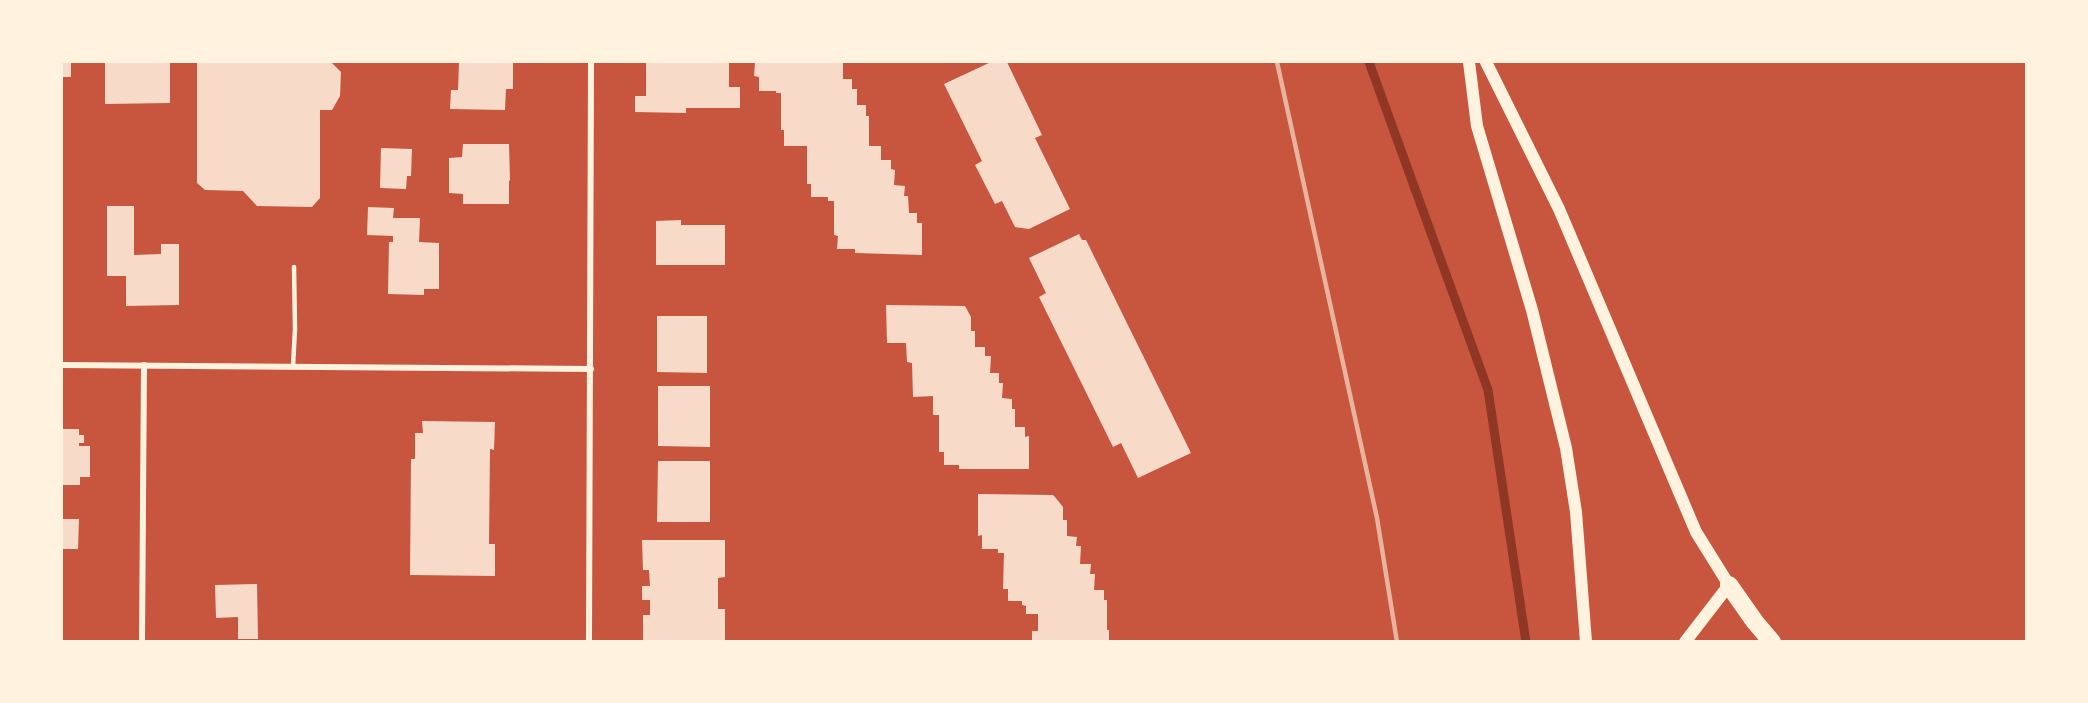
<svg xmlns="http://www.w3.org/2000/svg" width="2088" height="703" viewBox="0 0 2088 703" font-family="Commissioner,sans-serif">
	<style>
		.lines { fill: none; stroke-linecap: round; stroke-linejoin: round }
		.stream { stroke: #8f3625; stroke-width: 9 }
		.building { fill: #f7dbc8 }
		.service { stroke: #fff3e0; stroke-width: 4.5 }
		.minor { stroke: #fff3e0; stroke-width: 6 }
		.secondary { stroke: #fff3e0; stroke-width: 12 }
		.motorway { stroke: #fff3e0; stroke-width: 18 }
		.rail { stroke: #e9b49f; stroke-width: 4.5 }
	</style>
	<rect width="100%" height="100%" fill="#c8553d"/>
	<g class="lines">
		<!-- stream -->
		<path class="stream" d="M1369,62l119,328 38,252"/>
	</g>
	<!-- building -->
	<g class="building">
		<rect x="62" y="62" width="9" height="15"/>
		<path d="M105,62h65v41l-65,1z"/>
		<path d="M197,62h134l10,10 -1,24 -8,14h-12v88l-8,9 -55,-1 -14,-15 -38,-1 -8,-7z"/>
		<path d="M459,62h54v27h-7l-1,21 -55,-1 1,-19h7z"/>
		<path d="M646,62h83v25h11v21h-54v5l-51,-1v-16h11z"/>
		<path d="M755,62h88v17h9v10h5v16h9v11h3v30h12v14h10v9l4,1 -1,15 11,1 -1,10h4l1,17h8v10h5v32l-67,-2v-4h-18l1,-13 -4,-1v-34h-6v-4h-17v-13h-4v-38h-23v-16h-3v-37h-5v-2h-17v-14l-5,-1z"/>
		<path d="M991,62h16l35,73 -7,3 35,71 -41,20 -14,-2 -13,-26 -7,3 -20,-39 7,-4 -38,-77z"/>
		<path d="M463,144h46l1,36 -1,1v23h-46v-10l-14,-1v-35l13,-1z"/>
		<path d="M381,148l31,1 -1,27h-4l-1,13 -26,-1z"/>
		<path d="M107,206h27v49l27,-1v-10h18v61l-53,1v-30h-19z"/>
		<path d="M368,207l26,1 -1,10h27l-1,24 20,1v46h-15v6l-36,-1 1,-52h4v-6l-26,-1z"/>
		<path d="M681,220v5h44v40h-69v-44z"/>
		<path d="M1079,234l3,6h4l105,213 -53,25 -17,-35 -8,4 -74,-150 7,-4 -17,-35z"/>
		<path d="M886,305l79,1 6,11v14h4v16h10v9h6l-1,17h9v10h4l-1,15 10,1v10h3v18h10v10l4,-1v33h-70v-4h-15v-13h-5v-37h-6v-19l-20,1 -1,-34 -5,-1 -1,-19h-19z"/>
		<path d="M657,316h50v57l-50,-1z"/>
		<path d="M658,386h52v61l-52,-1z"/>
		<path d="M422,421l73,1 -1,28 -4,-1 -1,95h6v32l-85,-1 1,-116h4v-26h8z"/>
		<path d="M62,429h17v6h5v8h-5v3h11v31h-10v8h-18z"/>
		<path d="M658,461h52v61h-53z"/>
		<path d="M978,494l75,1 2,2 8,10v13h4v16l10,1 -1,9h5l-1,18h11l-1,10h5l-1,16h10v10h3v30h2v12h-77v-11h6v-17h-12v-8l-4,-1v-4h-14v-12h-5l1,-36h-6v-4h-16v-14l-4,1z"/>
		<path d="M62,519h17l-1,30h-16z"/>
		<path d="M642,540h83v37l-7,1v31h7v33h-82v-27h7v-15h-8v-14h8l-1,-16h-6z"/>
		<path d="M257,584l1,55h-20v-22l-22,1 -1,-33z"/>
	</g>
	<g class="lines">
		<!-- service -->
		<path class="service" d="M293,366l2,-37 -1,-62"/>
		<!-- minor -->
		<g class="minor">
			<path d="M62,365l529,4"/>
			<path d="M142,642l2,-277"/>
			<path d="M589,642l2,-580"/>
		</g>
		<!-- secondary -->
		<g class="secondary">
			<path d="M1469,62l8,64 55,184 34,138 10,64 10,130"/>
			<path d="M1486,62l73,147 137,323 33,53 -44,57"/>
		</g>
		<!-- motorway -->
		<path class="motorway" d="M1729,585l26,37 17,20"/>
		<!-- rail -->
		<path class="rail" d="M1277,62l100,456 20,124"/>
	</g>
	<!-- border -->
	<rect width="2088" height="703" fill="none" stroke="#fff3e0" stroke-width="126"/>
</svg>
